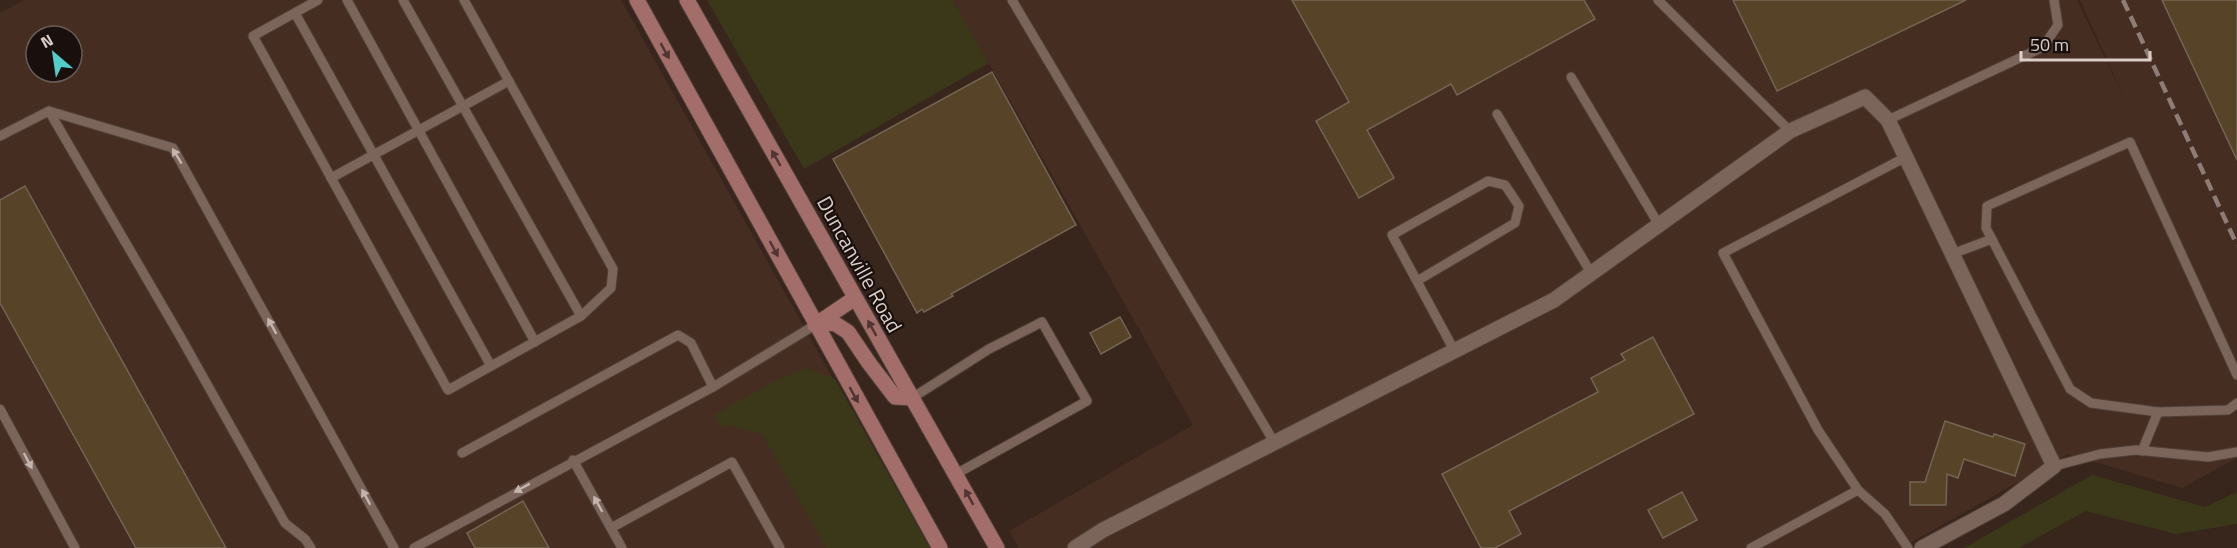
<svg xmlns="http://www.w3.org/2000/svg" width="2237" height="548" viewBox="0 0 2237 548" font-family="'Titillium Web',sans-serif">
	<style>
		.built { fill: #462d21; fill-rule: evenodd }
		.green { fill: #3b381a }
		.building { fill: #574428; stroke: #736553; stroke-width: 1.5 }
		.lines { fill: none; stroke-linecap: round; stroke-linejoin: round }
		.lane-casing { stroke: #4f4038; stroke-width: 11 }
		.street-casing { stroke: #4f4038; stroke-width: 17 }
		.secondary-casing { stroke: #4f4038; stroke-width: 17 }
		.lane { stroke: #7b655b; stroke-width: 9 }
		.street { stroke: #7b655b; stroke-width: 15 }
		.secondary { stroke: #a36d6a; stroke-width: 15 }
		.rail { stroke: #8d7d76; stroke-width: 4.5; stroke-dasharray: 12 6; stroke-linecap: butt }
		.oneway { fill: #503532 }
		.oneway2 { fill: #c3b4ad }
		.labels { text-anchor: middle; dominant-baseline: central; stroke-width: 4.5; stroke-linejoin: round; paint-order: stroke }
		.street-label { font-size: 21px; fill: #dbcec8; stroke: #19100d }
	</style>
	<rect width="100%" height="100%" fill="#38251c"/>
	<!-- built -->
	<g class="built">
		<path d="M24,0h597l307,548h-928v-535zM36,36h36v36h-36z"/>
		<path d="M953,0h1124l50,104 -47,-104h85l72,157v301l-55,30 -114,-34 -167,94h-882l-10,-17 184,-106z"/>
	</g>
	<!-- green -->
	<g class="green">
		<path d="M707,0h246l36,63 -185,106z"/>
		<path d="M806,368l29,11 95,169h-104l-64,-114 -34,-9 -7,2 -7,-12 66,-37z"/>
		<path d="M2092,475l113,32 32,-15v32l-61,10 -90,-23 -67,37h-55z"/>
	</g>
	<!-- building -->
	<g class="building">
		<path d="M1292,0h292l11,19 -138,76 -6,-11 -84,46 27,48 -35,20 -43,-77 33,-19z"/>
		<path d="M1733,0h233l-189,91z"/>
		<path d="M2162,0h75v160l-61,-130z"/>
		<path d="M992,72l84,153 -125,69 2,2 -29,16 -2,-3 -5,4 -84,-154z"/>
		<path d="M25,186l201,362h-90l-136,-245v-103z"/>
		<path d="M1120,317l11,20 -30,17 -11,-21z"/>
		<path d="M1653,337l41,77 -185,97 12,23 -26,14h-14l-39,-74 156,-82 -7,-14 34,-18 -4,-6z"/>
		<path d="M1945,421l48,16 1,-3 31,10 -10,32 -51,-17 -6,19 -11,-4 -1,31h-36v-23h15z"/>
		<path d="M1682,492l15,28 -34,18 -15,-28z"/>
		<path d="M523,501l26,47h-74l-8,-15z"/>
	</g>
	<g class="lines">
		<!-- lane casing -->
		<g class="lane-casing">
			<g id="lane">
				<path d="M318,0l-65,36 195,354 133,-74 30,-28 2,-19 -149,-269"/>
				<path d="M347,0l188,342"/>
				<path d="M403,0l178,316"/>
				<path d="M1012,0l262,442"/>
				<path d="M1658,0l132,131"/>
				<path d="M295,13l196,353"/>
				<path d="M1571,77l88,148"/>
				<path d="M49,111l131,225 105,187 20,16 6,9"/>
				<path d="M1497,114l94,159"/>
				<path d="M1888,120l155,-73 15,-22 -4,-25"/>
				<path d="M0,136l49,-25 124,37 221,400"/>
				<path d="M331,178l178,-97"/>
				<path d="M1952,254l40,-15"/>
				<path d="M1417,281l98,-58 4,-17 -14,-21 -17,-4 -96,54 62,115"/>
				<path d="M2237,375l-107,-233 -143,64 -1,22 84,161 21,14 67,9 70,-2 9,-7"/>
				<path d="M912,398l77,-49 53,-27 45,79 -131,73"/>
				<path d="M0,409l75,139"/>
				<path d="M2142,451l16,-39"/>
				<path d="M462,453l216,-118 13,8 22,44 102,-62"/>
				<path d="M573,460l49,88"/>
				<path d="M2054,466l46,-12 36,-4 72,7 29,-5"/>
				<path d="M1858,490l-40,-60 -95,-177 183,-96"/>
				<path d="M611,528l121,-66 48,86"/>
				<path d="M414,548l299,-161"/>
				<path d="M1751,548l107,-58 27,24 23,34"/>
			</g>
		</g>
		<!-- street casing -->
		<g class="street-casing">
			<path id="street" d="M1075,548l28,-18 451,-230 236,-169 75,-34 23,23 166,346 -50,38 -82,44"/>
		</g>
		<!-- secondary casing -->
		<g class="secondary-casing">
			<g id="secondary">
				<path d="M637,0l303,548"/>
				<path d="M687,0l310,548"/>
				<path d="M818,323l37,-25"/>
				<path d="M815,325l19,-2 14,9 21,31 26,34 17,1"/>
			</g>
		</g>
		<!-- lane -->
		<use href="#lane" class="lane"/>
		<!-- street -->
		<use href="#street" class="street"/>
		<!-- secondary -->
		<use href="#secondary" class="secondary"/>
		<!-- rail -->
		<path class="rail" d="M2123,0l114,245"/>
	</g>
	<!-- one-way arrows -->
	<defs><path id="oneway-solid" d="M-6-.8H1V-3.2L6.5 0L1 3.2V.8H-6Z" transform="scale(1.5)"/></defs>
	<g class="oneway">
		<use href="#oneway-solid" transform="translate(665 51) rotate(61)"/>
		<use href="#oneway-solid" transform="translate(776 158) rotate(-120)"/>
		<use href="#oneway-solid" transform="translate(774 249) rotate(62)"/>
		<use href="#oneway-solid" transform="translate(872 328) rotate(-119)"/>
		<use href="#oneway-solid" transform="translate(854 395) rotate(61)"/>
		<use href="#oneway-solid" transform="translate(969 497) rotate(-119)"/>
	</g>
	<g class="oneway2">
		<use href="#oneway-solid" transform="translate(177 156) rotate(-121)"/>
		<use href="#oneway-solid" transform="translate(272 326) rotate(-119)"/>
		<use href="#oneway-solid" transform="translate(28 461) rotate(62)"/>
		<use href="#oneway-solid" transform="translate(522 488) rotate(151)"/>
		<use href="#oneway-solid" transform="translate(366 497) rotate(-119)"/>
		<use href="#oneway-solid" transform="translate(598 504) rotate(-119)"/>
	</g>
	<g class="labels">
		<!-- street labels -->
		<g class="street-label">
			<text transform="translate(860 264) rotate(61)">Duncanville Road</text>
		</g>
	</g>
	<!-- north arrow -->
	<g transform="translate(54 54) rotate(331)"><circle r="28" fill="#19100d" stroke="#675c58" stroke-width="1.5"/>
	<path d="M0-4.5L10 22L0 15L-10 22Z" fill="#53cdca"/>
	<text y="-9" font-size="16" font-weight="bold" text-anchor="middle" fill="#dbcec8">N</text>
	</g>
	<!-- scale -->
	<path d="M2021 51v9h129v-9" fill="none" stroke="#dbcec8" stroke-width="3"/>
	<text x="2030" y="51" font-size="18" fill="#dbcec8" stroke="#19100d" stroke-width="4.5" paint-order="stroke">50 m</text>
</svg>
